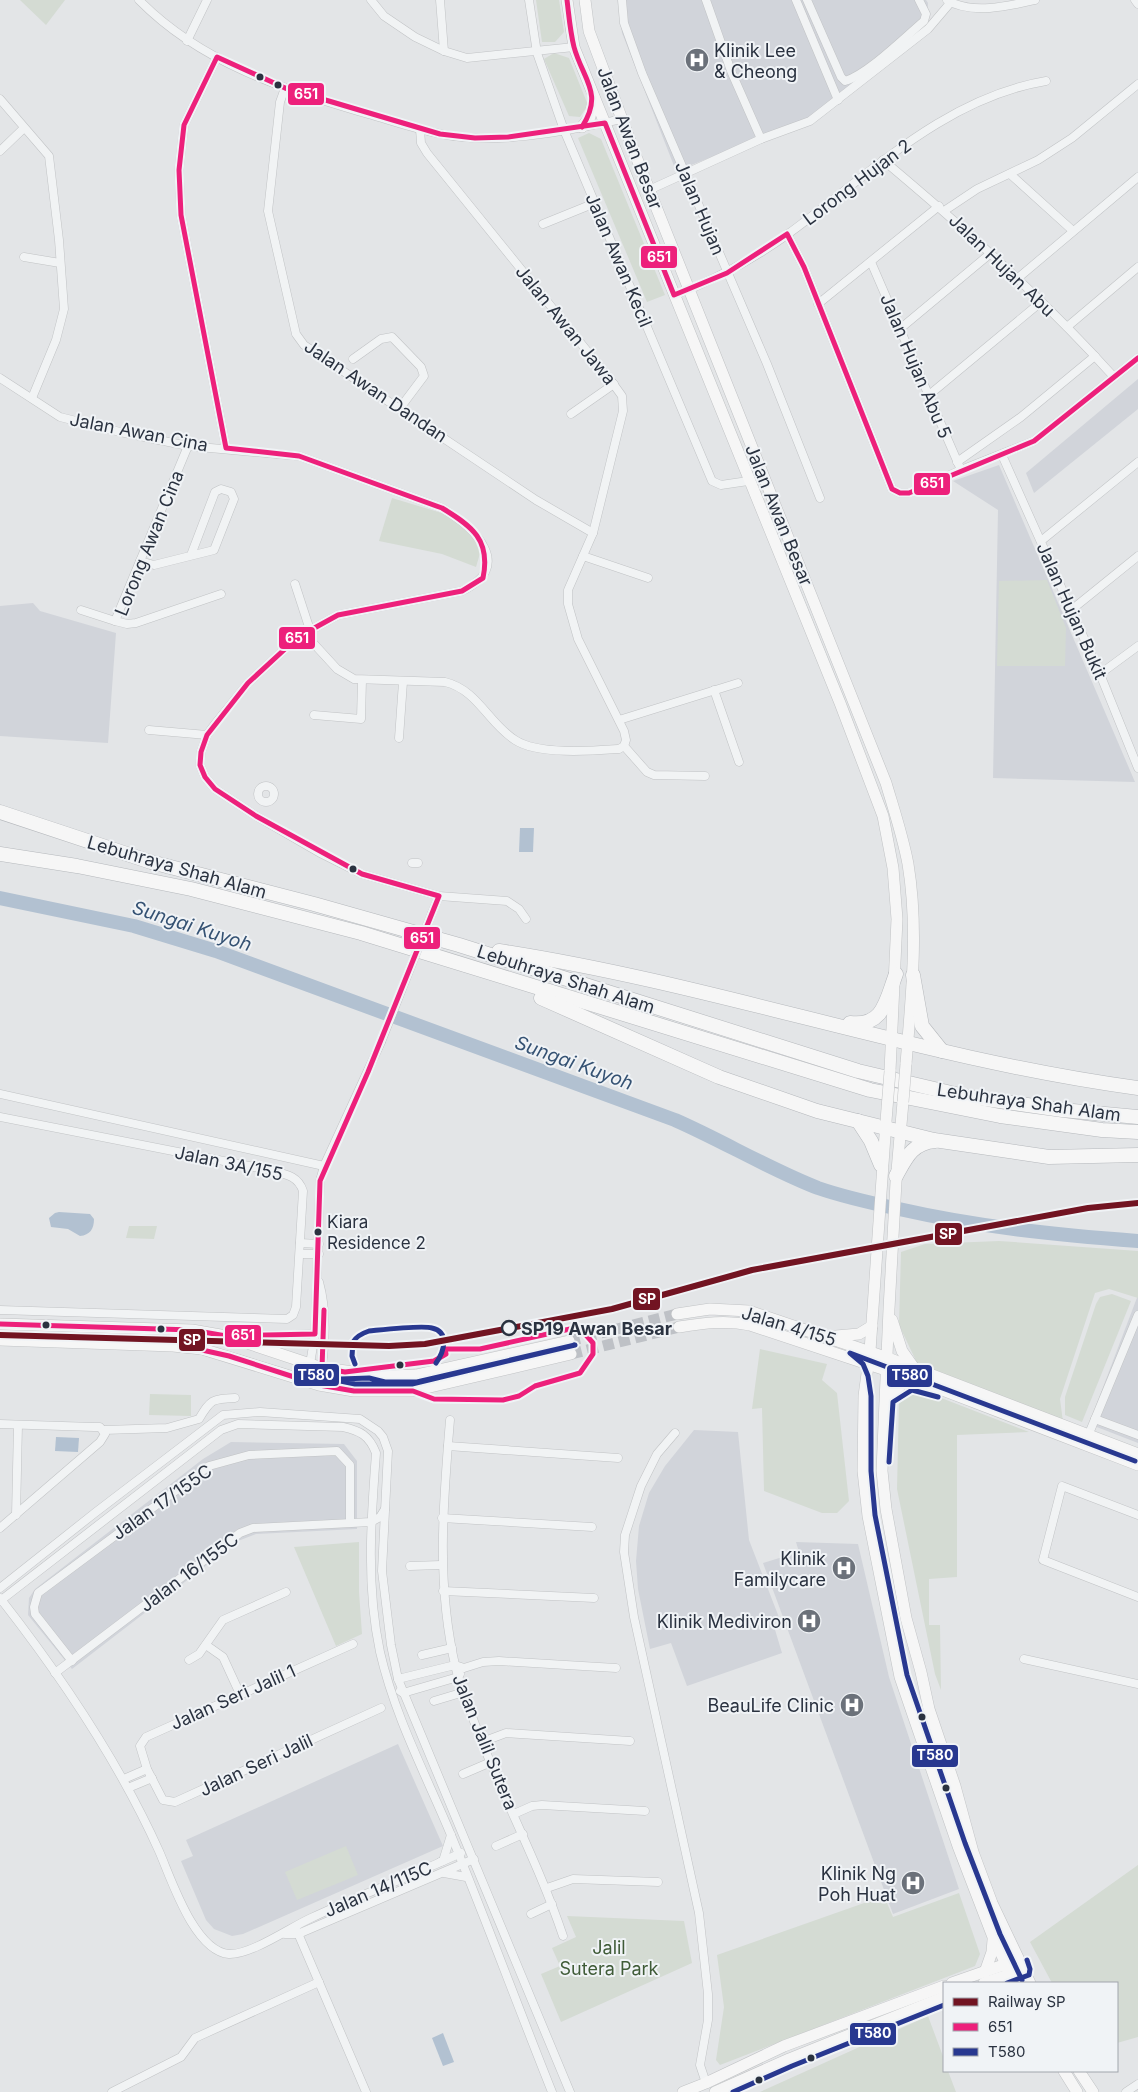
<svg xmlns="http://www.w3.org/2000/svg" width="1138" height="2092" viewBox="0 0 1138 2092" font-family="Inter,sans-serif">
	<style>
		.built { fill: #d1d4da }
		.green { fill: #d4dbd3 }
		.water { fill: #b2c1d1 }
		.lines { fill: none; stroke-linecap: round; stroke-linejoin: round }
		.river { stroke: #b2c1d1; stroke-width: 14 }
		.secondary-tunnel { stroke: #bec1c6; stroke-width: 11; stroke-dasharray: 11 5.5; stroke-linecap: butt }
		.street-casing { stroke: #c1c3c5; stroke-width: 9 }
		.secondary-casing { stroke: #c1c3c5; stroke-width: 12 }
		.highway-casing { stroke: #b5b8bc; stroke-width: 15 }
		.street { stroke: #f1f3f4; stroke-width: 8 }
		.secondary { stroke: #f6f6f6; stroke-width: 11 }
		.highway { stroke: #f6f6f6; stroke-width: 14 }
		.street-bridge-casing { stroke: #c1c3c5; stroke-width: 9; stroke-linecap: butt }
		.secondary-bridge-casing { stroke: #c1c3c5; stroke-width: 12; stroke-linecap: butt }
		.street-bridge { stroke: #f1f3f4; stroke-width: 8 }
		.secondary-bridge { stroke: #f6f6f6; stroke-width: 11 }
		.bus-1-casing { stroke: #f0f3f6; stroke-width: 9 }
		.bus-2-casing { stroke: #f0f3f6; stroke-width: 9 }
		.bus-1 { stroke: #ed207b; stroke-width: 5 }
		.bus-2 { stroke: #283890; stroke-width: 5 }
		.rail-1-casing { stroke: #f0f3f6; stroke-width: 10 }
		.rail-1 { stroke: #721422; stroke-width: 6 }
		.bus-dot { fill: #2a3240; stroke: #f0f3f6; stroke-width: 2 }
		.stop-dot { fill: #f0f3f6; stroke: #2a3240; stroke-width: 2.5 }
		.labels { text-anchor: middle; dominant-baseline: central; stroke-width: 4; stroke-linejoin: round; paint-order: stroke }
		.bus-label { font-size: 17px; fill: #2a3240; stroke: #f0f3f6; text-anchor: start }
		.poi-label { font-size: 18px; fill: #2a3240; stroke: #f0f3f6; text-anchor: end }
		.street-label { font-size: 18px; fill: #2a3240; stroke: #f0f3f6 }
		.stop-label { font-size: 18px; font-weight: bold; fill: #2a3240; stroke: #f0f3f6; text-anchor: start }
		.park-label { font-size: 18px; fill: #3f5b37; stroke: #f0f3f6 }
		.water-label { font-size: 19px; font-style: italic; fill: #355273; stroke: #f0f3f6 }
		.line-badge { stroke: #f0f3f6; stroke-width: 2 }
		.badge-label { font-size: 14px; text-anchor: middle; font-weight: bold; fill: #fff }
	</style>
	<rect width="100%" height="100%" fill="#e3e5e7"/>
	<!-- built -->
	<g class="built">
		<path d="M618,0h308l2,3 -1,21 -117,94 -134,53 -54,-138z"/>
		<path d="M1138,379v30l-104,84 -8,-20z"/>
		<path d="M999,465l136,317 -142,-4 5,-268 -45,-29z"/>
		<path d="M33,603l7,8 76,22 -8,110 -108,-7v-130z"/>
		<path d="M1138,1295v148l-49,-19z"/>
		<path d="M694,1430l44,2 11,108 31,80 -7,3 9,30 -95,33 -16,-43 -21,6 -12,-60 -2,-28 3,-35 10,-33 16,-27z"/>
		<path d="M231,1442l113,2 13,17v68l-101,5 -18,7 -166,128 -44,-54 1,-17 6,-9 168,-130z"/>
		<path d="M796,1542l62,2 31,133 70,212 -66,25 -130,-351 36,-11z"/>
		<path d="M398,1744l45,102 -200,88 -11,2 -18,-7 -8,-9 -25,-59 12,-5 -7,-16z"/>
	</g>
	<!-- green -->
	<g class="green">
		<path d="M20,0h45l-19,25z"/>
		<path d="M536,0h23l5,32 -9,10h-13z"/>
		<path d="M554,53l15,5 19,47 -8,12 -11,-1 -25,-57z"/>
		<path d="M589,133l12,6 64,156 -18,7 -69,-164z"/>
		<path d="M392,498l53,16 30,22 6,14 -5,17 -34,-13 -63,-13z"/>
		<path d="M1047,580l19,48 -1,38h-68l2,-85z"/>
		<path d="M129,1226h28l-3,13 -28,-1z"/>
		<path d="M999,1241l139,10v47l-29,-9 -14,4 -35,106 3,23 -145,-57 -19,-40 2,-73 24,-8z"/>
		<path d="M1112,1294l19,7 -49,121 -17,-7v-18l31,-93 4,-7z"/>
		<path d="M760,1349l67,15 -5,16 15,13 12,108 -12,12h-15l-58,-22 -2,-83 -10,1z"/>
		<path d="M913,1387l116,45 -72,3v142l-28,2v46h11l1,65 -6,-16 -38,-185 2,-88z"/>
		<path d="M150,1394l41,1v21l-42,-1z"/>
		<path d="M359,1542v50l3,42 -26,12 -42,-99z"/>
		<path d="M346,1846l12,29 -61,25 -12,-28z"/>
		<path d="M1138,1865v172l-21,6v-60h-65l-22,-41z"/>
		<path d="M959,1893l21,61 -5,12 -255,99 -4,-5 8,-53 -7,-52 167,-59 9,21z"/>
		<path d="M567,1916l117,5 8,42 -131,59 -20,-48 19,-8 -8,-18 24,-11z"/>
		<path d="M928,2016l16,43v12h4l8,21h-196z"/>
	</g>
	<!-- water -->
	<g class="water">
		<path d="M520,828h14l-1,24h-14z"/>
		<path d="M59,1212l31,2 4,5c0,10 -4,16 -14,17l-12,-7 -17,-2 -2,-9 6,-5z"/>
		<path d="M56,1437l23,1 -1,14 -23,-1z"/>
		<path d="M443,2033l11,29 -11,4 -11,-28z"/>
	</g>
	<g class="lines">
		<!-- river -->
		<path class="river" d="M0,898l134,28 82,25 459,169c48,21 94,49 143,68 26,9 53,15 81,21 79,18 158,26 239,32"/>
		<!-- secondary-tunnel -->
		<g class="secondary-tunnel">
			<path d="M569,1341l108,-27"/>
			<path d="M571,1354l108,-27"/>
		</g>
		<!-- street casing -->
		<g class="street-casing">
			<g id="street">
				<path d="M139,0c63,64 145,89 229,114 35,10 70,23 107,24 49,2 100,-9 147,-19"/>
				<path d="M371,0l13,16 31,21 29,14 23,7 107,-11"/>
				<path d="M440,0l4,51"/>
				<path d="M529,0l8,53 27,77 148,351 9,4 27,-4"/>
				<path d="M622,0l2,23 18,50 125,291 53,134"/>
				<path d="M706,0l25,71 30,68"/>
				<path d="M796,0l42,100"/>
				<path d="M807,0l34,77 4,4c23,-7 60,-44 79,-60l2,-7 -7,-14"/>
				<path d="M947,0c24,15 62,6 88,0"/>
				<path d="M1135,0l3,4"/>
				<path d="M187,41l20,-41"/>
				<path d="M217,57l-33,68 -5,45 2,45 45,233"/>
				<path d="M285,88l-5,14 -12,109 28,123 8,11 232,155 57,33"/>
				<path d="M0,99l49,57 10,84 5,69 -8,31 -24,58"/>
				<path d="M0,151l24,-23"/>
				<path d="M883,160c81,68 160,138 231,217"/>
				<path d="M1010,174l62,56"/>
				<path d="M649,190l112,-51 49,-18 118,-92 23,-27"/>
				<path d="M944,211l33,-22 61,-29 34,-22 66,-54"/>
				<path d="M543,224l52,-21"/>
				<path d="M787,234l17,33 88,222 8,4h9l52,-23 73,-29 104,-83"/>
				<path d="M24,257l36,6"/>
				<path d="M871,262l90,208"/>
				<path d="M1018,278l120,-101"/>
				<path d="M674,295c41,-15 78,-35 114,-61 80,-58 156,-136 258,-153"/>
				<path d="M818,304l121,-98"/>
				<path d="M1067,327l71,-60"/>
				<path d="M901,328l90,-75"/>
				<path d="M353,359l28,-20 11,-2 29,30 3,9 -24,32"/>
				<path d="M0,378l60,39 60,15 68,14 111,10 143,52c33,20 73,58 20,83l-124,24 -40,22 -50,46 -33,41 -8,11 -6,17 -1,13 5,12 10,12 41,27 66,38 40,20 77,22 68,5 12,8 7,10"/>
				<path d="M929,395l112,-93"/>
				<path d="M571,414l43,-30"/>
				<path d="M188,446l-73,175 12,3 9,-1 85,-29"/>
				<path d="M1002,455l98,219 38,94"/>
				<path d="M957,462l64,-45 74,-61"/>
				<path d="M1041,541l97,-79"/>
				<path d="M583,556l65,22"/>
				<path d="M140,561l14,4 60,-15 20,-51 -3,-7 -10,-3 -6,3 -24,63"/>
				<path d="M295,584l15,46"/>
				<path d="M81,610l34,11"/>
				<path d="M1070,611l68,-55"/>
				<path d="M304,633l33,36 17,10 91,3c33,8 43,41 70,58 23,15 76,11 104,9l5,-3 2,-6 -2,-9 -46,-92 -10,-35v-14l25,-57 30,-122 -1,-15 -13,-18 -182,-225 -6,-10 -1,-14"/>
				<path d="M1100,674l38,-28"/>
				<path d="M714,690l25,72"/>
				<path d="M314,715l47,4 1,-39"/>
				<path d="M619,720l119,-37"/>
				<path d="M149,730l58,5"/>
				<path d="M399,738l4,-56"/>
				<path d="M624,746l23,26 7,3 51,1"/>
				<circle cx="266" cy="794" r="8"/>
				<path d="M412,863h6"/>
				<path d="M432,913l7,-17"/>
				<path d="M0,1094l324,72"/>
				<path d="M0,1117l269,53c15,4 29,5 34,21l-7,116 -3,8 -6,4 -287,-9"/>
				<path d="M300,1243l19,1"/>
				<path d="M300,1254h19"/>
				<path d="M319,1282c9,32 6,70 0,103"/>
				<path d="M230,1336l85,-2"/>
				<path d="M307,1382l8,-48 5,-153 4,-15 57,-124"/>
				<path d="M1095,1419l43,16"/>
				<path d="M450,1420c-7,84 -14,166 6,249 4,16 11,31 16,47 27,75 66,145 91,220"/>
				<path d="M0,1424l94,3h6l5,7 -5,8 -100,86"/>
				<path d="M104,1430l63,-2 32,-9c12,-20 13,-20 36,-21"/>
				<path d="M675,1433l-18,21 -16,32 -16,49 -1,17 10,65 65,296 9,81v26l-8,45 6,18"/>
				<path d="M1088,1436l50,-121"/>
				<path d="M448,1446l170,12"/>
				<path d="M16,1515l2,-90"/>
				<path d="M1138,1515l-76,-29 -19,74 95,37"/>
				<path d="M442,1518l150,9"/>
				<path d="M410,1566l31,-1"/>
				<path d="M0,1588l96,-76 127,-97 37,-3 100,7 18,12 5,6 5,14 -6,120 9,74 7,34 172,413"/>
				<path d="M443,1591l151,7"/>
				<path d="M0,1598c61,78 118,162 159,253 12,27 35,100 70,103 22,1 62,-27 82,-36 49,-23 100,-42 150,-65"/>
				<path d="M0,1601l221,-171 17,-6 105,3c17,4 26,8 33,26 -5,66 -10,133 4,199 15,65 46,123 71,183 35,85 67,172 101,257"/>
				<path d="M353,1644l-207,93 -6,9 7,23 16,31 12,2 206,-94"/>
				<path d="M206,1645l17,12 17,37"/>
				<path d="M422,1655l30,-7"/>
				<path d="M1024,1659l114,25"/>
				<path d="M189,1660l10,-6 24,-34 63,-28"/>
				<path d="M72,1661l-37,-47 -1,-7 4,-14 171,-127 40,-11 88,-4 13,14v57"/>
				<path d="M55,1673l185,-140 13,-5 118,-6 9,-5 5,-8"/>
				<path d="M398,1679l57,-14 9,3 19,-6 16,-1 117,7"/>
				<path d="M400,1691l3,2 55,-16 2,-3"/>
				<path d="M434,1701l30,-9"/>
				<path d="M482,1742l24,-9 124,8"/>
				<path d="M463,1774l28,-12"/>
				<path d="M124,1779l23,-10"/>
				<path d="M128,1788l24,-10"/>
				<path d="M514,1814l18,-8 10,-1 103,6"/>
				<path d="M496,1846l27,-12"/>
				<path d="M440,1862l3,-1 8,-26"/>
				<path d="M444,1873l22,4"/>
				<path d="M547,1888l26,-9 85,3"/>
				<path d="M531,1914l21,-10"/>
				<path d="M297,1931l69,161"/>
				<path d="M285,1934h13l176,-75"/>
				<path d="M112,2092l69,-35 14,-19 124,-56"/>
				<path d="M1126,2092l12,-8"/>
			</g>
		</g>
		<!-- secondary casing -->
		<g class="secondary-casing">
			<g id="secondary">
				<path d="M567,0l7,47 266,656 43,113 10,52 4,51 -7,152"/>
				<path d="M585,0l4,31 46,123 251,629c8,27 17,54 22,81 11,66 3,135 -2,200"/>
				<path d="M582,127l8,-10 4,-20"/>
				<path d="M903,1102l-7,80 -7,127 -7,162 4,38 20,109 15,54 8,37 26,77 18,66 19,51 38,80"/>
				<path d="M886,1121l-16,230 -6,45 -1,75 5,45 32,161 58,169 35,91 22,46"/>
				<path d="M677,1314l33,-5 39,2 139,47 250,96"/>
				<path d="M892,1320l10,31 12,17"/>
				<path d="M0,1324l192,6 34,6 96,32 64,8 30,-1 153,-34"/>
				<path d="M679,1327c25,-4 47,-7 71,-2l169,56 219,84"/>
				<path d="M836,1336l23,-2 13,-8"/>
				<path d="M0,1340l173,6 29,3 117,36 35,6h59l158,-37"/>
				<path d="M886,1399l17,-16 14,-2"/>
				<path d="M985,1972l7,-20 1,-12"/>
				<path d="M952,1983l60,-21"/>
				<path d="M984,1983l33,-11"/>
				<path d="M1064,2071l13,21"/>
				<path d="M1079,2071l14,21"/>
				<path d="M683,2092l23,-9 78,-37 160,-60"/>
				<path d="M715,2092l74,-33 155,-62"/>
			</g>
		</g>
		<!-- highway casing -->
		<g class="highway-casing">
			<g id="highway">
				<path d="M0,812l151,50 163,42 145,41 399,126 106,25 98,14 76,7"/>
				<path d="M0,854l77,12 114,23 170,44 509,157 130,26 102,14 36,2"/>
				<path d="M499,951c216,33 423,108 639,137"/>
				<path d="M913,975l9,51 20,25"/>
				<path d="M541,998l178,79 98,34 117,29 115,17 89,-2"/>
				<path d="M850,1023c34,4 36,-23 46,-49"/>
				<path d="M858,1121l13,20 10,24"/>
				<path d="M896,1176c10,-18 16,-33 39,-35"/>
			</g>
		</g>
		<!-- street -->
		<use href="#street" class="street"/>
		<!-- secondary -->
		<use href="#secondary" class="secondary"/>
		<!-- highway -->
		<use href="#highway" class="highway"/>
		<!-- street-bridge casing -->
		<g class="street-bridge-casing">
			<path id="street-bridge" d="M381,1042l51,-129"/>
		</g>
		<!-- secondary-bridge casing -->
		<g class="secondary-bridge-casing">
			<g id="secondary-bridge">
				<path d="M903,1102l3,-38"/>
				<path d="M886,1121l4,-50"/>
			</g>
		</g>
		<!-- street-bridge -->
		<use href="#street-bridge" class="street-bridge"/>
		<!-- secondary-bridge -->
		<use href="#secondary-bridge" class="secondary-bridge"/>
		<!-- bus-1 casing -->
		<g class="bus-1-casing">
			<g id="bus-1">
				<path d="M567,0c2,16 3,31 7,47 9,33 30,46 8,80"/>
				<path d="M0,1324l192,6 34,6 89,-2 5,-153 48,-109 71,-176 -77,-22 -106,-58 -41,-27 -10,-12 -5,-12 1,-13 6,-17 41,-52 50,-46 40,-22 124,-24 21,-13c8,-38 -11,-52 -41,-70l-143,-52 -73,-8 -45,-233 -2,-45 5,-45 33,-68 68,31 155,46 35,4 33,-1 97,-14 69,172 53,-22 60,-39 17,33 88,222 8,4h9l125,-52 104,-83"/>
				<path d="M193,1348l36,8 90,29 35,6h59l21,8 69,1 16,-4 16,-10 45,-13 13,-19v-11l-14,-16 -99,22h-35l1,5 -12,7 -89,11 -23,-4 2,-58"/>
			</g>
		</g>
		<!-- bus-2 casing -->
		<g class="bus-2-casing">
			<g id="bus-2">
				<path d="M575,1345l-163,39h-57l-39,-8 1,-2 24,5 28,-1 16,4h32z"/>
				<path d="M355,1364l-3,-8 1,-14c3,-5 10,-9 16,-11 11,-1 53,-6 63,-3 18,4 12,24 4,35"/>
				<path d="M889,1462l4,-60 19,-12 26,7"/>
				<path d="M1022,1980l-22,-46 -35,-91 -58,-168 -32,-160 -4,-44v-75l-3,-20 -5,-12 -13,-11 285,108"/>
				<path d="M1007,1983l22,-8 1,-6 -3,-9"/>
				<path d="M733,2092l59,-26 152,-61"/>
			</g>
		</g>
		<!-- bus-1 -->
		<use href="#bus-1" class="bus-1"/>
		<!-- bus-2 -->
		<use href="#bus-2" class="bus-2"/>
		<!-- rail-1 casing -->
		<g class="rail-1-casing">
			<path id="rail-1" d="M0,1335l389,11 36,-2 187,-35 140,-39 336,-62 50,-5"/>
		</g>
		<!-- rail-1 -->
		<use href="#rail-1" class="rail-1"/>
	</g>
	<!-- icons -->
	<defs>
		<g id="hospital-disc" transform="scale(1.25)"><circle r="9.5" fill="#6b717a" stroke="#f0f3f6"/><path d="M-5-5h3v3.5h4V-5h3V5h-3V1.5h-4V5h-3Z" fill="#fff"/></g>
	</defs>
	<g fill-rule="evenodd">
		<use href="#hospital-disc" x="697" y="60"/>
		<use href="#hospital-disc" x="844" y="1568"/>
		<use href="#hospital-disc" x="809" y="1621"/>
		<use href="#hospital-disc" x="852" y="1705"/>
		<use href="#hospital-disc" x="913" y="1883"/>
	</g>
	<!-- markers -->
	<g class="bus-dot">
		<circle cx="260" cy="77" r="4.5"/>
		<circle cx="278" cy="85" r="4.5"/>
		<circle cx="353" cy="869" r="4.5"/>
		<circle cx="318" cy="1232" r="4.5"/>
		<circle cx="46" cy="1325" r="4.5"/>
		<circle cx="161" cy="1329" r="4.5"/>
		<circle cx="400" cy="1365" r="4.5"/>
		<circle cx="922" cy="1717" r="4.5"/>
		<circle cx="946" cy="1788" r="4.5"/>
		<circle cx="811" cy="2058" r="4.5"/>
		<circle cx="759" cy="2080" r="4.5"/>
	</g>
	<circle class="stop-dot" cx="509" cy="1328" r="7"/>
	<g class="labels">
		<!-- bus labels -->
		<g class="bus-label">
			<text x="327" y="1222">Kiara<tspan x="327" dy="21">Residence 2</tspan></text>
		</g>
		<!-- poi labels -->
		<g class="poi-label">
			<text x="714" y="50" text-anchor="start">Klinik Lee<tspan x="714" dy="21">&amp; Cheong</tspan></text>
			<text x="826" y="1558">Klinik<tspan x="826" dy="21">Familycare</tspan></text>
			<text x="792" y="1621">Klinik Mediviron</text>
			<text x="834" y="1705">BeauLife Clinic</text>
			<text x="896" y="1873">Klinik Ng<tspan x="896" dy="21">Poh Huat</tspan></text>
		</g>
		<!-- street labels -->
		<g class="street-label">
			<text transform="translate(630 138) rotate(69)">Jalan Awan Besar</text>
			<text transform="translate(857 182) rotate(-37)">Lorong Hujan 2</text>
			<text transform="translate(700 208) rotate(67)">Jalan Hujan</text>
			<text transform="translate(619 260) rotate(67)">Jalan Awan Kecil</text>
			<text transform="translate(1002 265) rotate(44)">Jalan Hujan Abu</text>
			<text transform="translate(566 325) rotate(51)">Jalan Awan Jawa</text>
			<text transform="translate(916 366) rotate(67)">Jalan Hujan Abu 5</text>
			<text transform="translate(376 391) rotate(34)">Jalan Awan Dandan</text>
			<text transform="translate(139 432) rotate(11)">Jalan Awan Cina</text>
			<text transform="translate(779 515) rotate(68)">Jalan Awan Besar</text>
			<text transform="translate(149 543) rotate(-68)">Lorong Awan Cina</text>
			<text transform="translate(1072 611) rotate(66)">Jalan Hujan Bukit</text>
			<text transform="translate(177 867) rotate(16)">Lebuhraya Shah Alam</text>
			<text transform="translate(566 979) rotate(18)">Lebuhraya Shah Alam</text>
			<text transform="translate(1029 1102) rotate(8)">Lebuhraya Shah Alam</text>
			<text transform="translate(229 1163) rotate(12)">Jalan 3A/155</text>
			<text transform="translate(789 1326) rotate(17)">Jalan 4/155</text>
			<text transform="translate(162 1502) rotate(-35)">Jalan 17/155C</text>
			<text transform="translate(189 1572) rotate(-37)">Jalan 16/155C</text>
			<text transform="translate(233 1697) rotate(-24)">Jalan Seri Jalil 1</text>
			<text transform="translate(485 1742) rotate(68)">Jalan Jalil Sutera</text>
			<text transform="translate(256 1765) rotate(-25)">Jalan Seri Jalil</text>
			<text transform="translate(378 1889) rotate(-23)">Jalan 14/115C</text>
		</g>
		<!-- stop labels -->
		<g class="stop-label">
			<text x="521" y="1328">SP19 Awan Besar</text>
		</g>
		<!-- park labels -->
		<g class="park-label">
			<text x="609" y="1947">Jalil<tspan x="609" dy="21">Sutera Park</tspan></text>
		</g>
		<!-- water labels -->
		<g class="water-label">
			<text transform="translate(192 926) rotate(18)">Sungai Kuyoh</text>
			<text transform="translate(574 1063) rotate(20)">Sungai Kuyoh</text>
		</g>
	</g>
	<g class="line-badge">
		<rect x="287" y="82" width="38" height="24" rx="5" fill="#ed207b"/>
		<rect x="640" y="245" width="38" height="24" rx="5" fill="#ed207b"/>
		<rect x="913" y="472" width="38" height="24" rx="5" fill="#ed207b"/>
		<rect x="278" y="626" width="38" height="24" rx="5" fill="#ed207b"/>
		<rect x="403" y="926" width="38" height="24" rx="5" fill="#ed207b"/>
		<rect x="934" y="1222" width="29" height="24" rx="5" fill="#721422"/>
		<rect x="632" y="1287" width="29" height="24" rx="5" fill="#721422"/>
		<rect x="224" y="1324" width="38" height="24" rx="5" fill="#ed207b"/>
		<rect x="178" y="1328" width="28" height="24" rx="5" fill="#721422"/>
		<rect x="293" y="1363" width="47" height="24" rx="5" fill="#283890"/>
		<rect x="886" y="1364" width="47" height="24" rx="5" fill="#283890"/>
		<rect x="911" y="1744" width="48" height="24" rx="5" fill="#283890"/>
		<rect x="849" y="2022" width="48" height="24" rx="5" fill="#283890"/>
	</g>
	<g class="badge-label">
		<text x="306" y="99">651</text>
		<text x="659" y="262">651</text>
		<text x="932" y="488">651</text>
		<text x="297" y="643">651</text>
		<text x="422" y="943">651</text>
		<text x="948" y="1239">SP</text>
		<text x="647" y="1304">SP</text>
		<text x="243" y="1340">651</text>
		<text x="192" y="1345">SP</text>
		<text x="316" y="1380">T580</text>
		<text x="910" y="1380">T580</text>
		<text x="935" y="1760">T580</text>
		<text x="873" y="2038">T580</text>
	</g>
	<!-- legend -->
	<rect x="943" y="1982" width="175" height="90" fill="#f0f3f6" stroke="#a1a6ad"/>
	<rect x="953" y="1998" width="25" height="8" fill="#721422" stroke="#a1a6ad"/>
	<text x="988" y="2007" font-size="15" fill="#2a3240">Railway SP</text>
	<rect x="953" y="2023" width="25" height="8" fill="#ed207b" stroke="#a1a6ad"/>
	<text x="988" y="2032" font-size="15" fill="#2a3240">651</text>
	<rect x="953" y="2048" width="25" height="8" fill="#283890" stroke="#a1a6ad"/>
	<text x="988" y="2057" font-size="15" fill="#2a3240">T580</text>
</svg>
